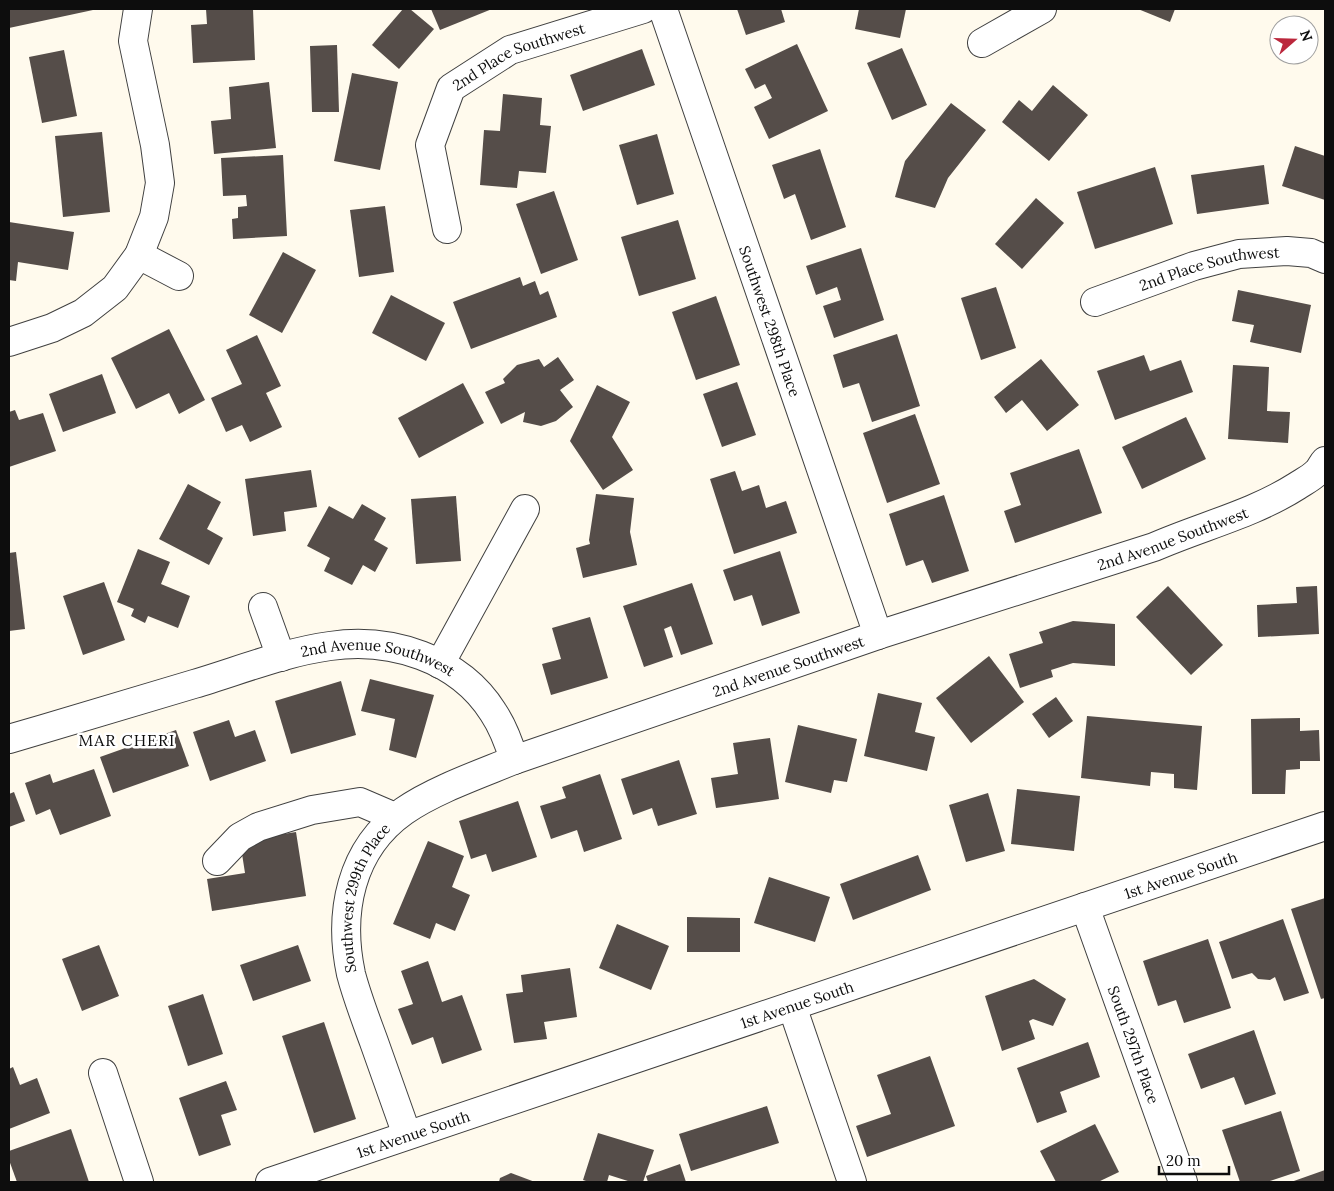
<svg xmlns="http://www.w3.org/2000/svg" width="1334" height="1191" viewBox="0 0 1334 1191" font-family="Lora,serif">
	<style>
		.building { fill: #554d49 }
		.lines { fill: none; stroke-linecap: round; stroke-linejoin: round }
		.minor-casing { stroke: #404040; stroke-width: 30 }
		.minor { stroke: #fff; stroke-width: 28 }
		.labels { text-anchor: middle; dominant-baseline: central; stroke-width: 5; stroke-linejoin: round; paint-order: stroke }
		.street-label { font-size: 15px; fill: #0d0d0d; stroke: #fff }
		.neighbourhood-label { font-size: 16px; letter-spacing: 1px; fill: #0d0d0d; stroke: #fff }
	</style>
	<rect width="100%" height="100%" fill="#fffaed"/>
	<!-- building -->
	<g class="building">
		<path d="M9,9h84v1l-84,18z"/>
		<path d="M206,9h47l2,51 -62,3 -2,-38 16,-1z"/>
		<path d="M403,9h7l24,20 -35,40 -27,-24z"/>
		<path d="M431,9h61l-52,21z"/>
		<path d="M737,9h44l4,13 -39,13z"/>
		<path d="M859,9h47l-6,29 -45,-9z"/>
		<path d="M1138,9h37l-5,13z"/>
		<path d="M797,44l31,67 -59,28 -15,-32 18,-9 -7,-14 -10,5 -10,-20z"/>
		<path d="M337,45l2,67h-27l-2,-66z"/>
		<path d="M902,48l25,57 -35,15 -25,-57z"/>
		<path d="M642,49l13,36 -72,26 -13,-36z"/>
		<path d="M64,50l13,66 -35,7 -13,-66z"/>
		<path d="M352,73l46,9 -18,88 -46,-9z"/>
		<path d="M269,82l7,66 -62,6 -3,-33 20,-2 -2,-32z"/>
		<path d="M1053,85l35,30 -39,46 -47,-39 17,-22 13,11z"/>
		<path d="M503,94l39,4 -2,27 11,1 -5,47 -27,-2 -2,17 -37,-3 4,-55 16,1z"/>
		<path d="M951,103l35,27 -38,48 -13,30 -40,-11 10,-36z"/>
		<path d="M102,132l8,80 -47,5 -8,-81z"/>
		<path d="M657,134l17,60 -37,11 -18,-60z"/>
		<path d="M1295,146l30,10v44l-43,-14z"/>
		<path d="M820,149l26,78 -35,13 -16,-46 -11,5 -12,-34z"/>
		<path d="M283,155l4,81 -54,3 -1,-20 6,-1v-11l9,-1 -1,-11 -23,1 -2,-38z"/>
		<path d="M1264,165l5,39 -72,10 -6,-39z"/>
		<path d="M1155,167l18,57 -78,25 -18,-57z"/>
		<path d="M554,191l24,69 -37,14 -25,-70z"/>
		<path d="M1036,198l28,25 -42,46 -27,-25z"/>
		<path d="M385,206l9,66 -35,5 -9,-67z"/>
		<path d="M678,220l18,59 -57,17 -18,-59z"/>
		<path d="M9,222l65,10 -6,38 -50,-8 -2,19 -7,-1z"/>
		<path d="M861,248l23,72 -50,18 -11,-32 18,-6 -4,-13 -21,8 -10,-29z"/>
		<path d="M283,252l33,18 -34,63 -33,-18z"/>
		<path d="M520,277l3,9 12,-5 5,14 8,-4 9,26 -86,32 -18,-47z"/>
		<path d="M996,287l20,61 -35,12 -20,-62z"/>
		<path d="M1238,290l73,15 -10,48 -51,-11 4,-17 -22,-4z"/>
		<path d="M391,295l54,28 -19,38 -54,-28z"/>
		<path d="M716,296l24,69 -44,15 -24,-68z"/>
		<path d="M169,329l36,71 -26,14 -10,-21 -33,16 -25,-51z"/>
		<path d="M897,334l23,72 -48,16 -13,-39 -16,5 -10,-33z"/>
		<path d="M257,335l24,51 -15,7 16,34 -32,15 -8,-17 -16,7 -15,-34 31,-14 -16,-34z"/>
		<path d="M1144,355l6,16 31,-11 12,32 -78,28 -18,-49z"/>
		<path d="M558,357l16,23 -14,10 13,17 -17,14 -15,5 -18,-4 2,-10 -24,12 -16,-32 20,-9 -2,-4 14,-14 22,-6 5,8z"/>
		<path d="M1041,359l38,46 -32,26 -25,-31 -16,13 -12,-16z"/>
		<path d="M1233,365l36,2 -2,44 23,1 -2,31 -60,-4z"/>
		<path d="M102,374l14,39 -53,19 -14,-38z"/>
		<path d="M737,382l19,53 -34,12 -19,-53z"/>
		<path d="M463,383l21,40 -65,35 -21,-40z"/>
		<path d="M597,385l33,17 -18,35 21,33 -30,20 -33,-49z"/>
		<path d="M15,410l4,10 24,-7 13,38 -47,16v-55z"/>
		<path d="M915,414l25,70 -53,19 -24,-70z"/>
		<path d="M1186,417l20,42 -64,30 -20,-42z"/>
		<path d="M1079,449l23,64 -87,30 -11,-32 17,-6 -11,-32z"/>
		<path d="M311,470l6,37 -33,5 2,19 -33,5 -8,-57z"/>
		<path d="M735,471l7,20 17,-6 7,23 20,-7 11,32 -63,21 -24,-75z"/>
		<path d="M188,484l33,18 -14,27 16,9 -14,27 -50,-26z"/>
		<path d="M596,494l38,4 -4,34 7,33 -54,13 -7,-30 14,-4 -1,-4z"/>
		<path d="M944,495l25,76 -37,12 -9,-23 -17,6 -17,-52z"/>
		<path d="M456,496l5,65 -45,3 -5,-65z"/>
		<path d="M362,504l24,14 -12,22 14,8 -13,24 -12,-7 -11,20 -28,-14 6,-13 -23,-12 22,-40 24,13z"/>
		<path d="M138,549l32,13 -9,22 29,12 -12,32 -30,-12 -3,7 -14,-7 3,-7 -17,-7z"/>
		<path d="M780,551l20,62 -38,13 -10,-31 -18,6 -11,-31z"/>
		<path d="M16,552l9,77 -16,2v-78z"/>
		<path d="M104,582l21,58 -42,15 -20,-59z"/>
		<path d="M692,583l21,61 -32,11 -10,-29 -7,3 9,28 -29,10 -21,-61z"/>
		<path d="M1168,586l55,59 -32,30 -55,-58z"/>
		<path d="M1317,586l2,48 -61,3 -1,-32 40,-2 -1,-16z"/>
		<path d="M590,617l18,61 -57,17 -9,-31 19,-5 -9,-31z"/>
		<path d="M1073,621l42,3v42l-42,-3 -22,7 2,7 -33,11 -11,-34 34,-11 -4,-11z"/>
		<path d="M989,656l35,46 -53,41 -35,-45z"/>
		<path d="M370,679l64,16 -18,63 -27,-8 6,-31 -34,-8z"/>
		<path d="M341,681l15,54 -65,19 -16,-53z"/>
		<path d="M878,693l44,10 -7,29 20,5 -8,34 -63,-15z"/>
		<path d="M1056,697l17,24 -24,17 -17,-24z"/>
		<path d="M1087,716l115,10 -5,64 -23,-2v-14l-23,-2 -1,14 -69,-8z"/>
		<path d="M1300,718v13l19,-1 1,31h-20v8l-14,1 -1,24h-33l-1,-75z"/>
		<path d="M229,720l6,17 20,-7 11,31 -56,20 -17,-49z"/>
		<path d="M798,725l59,14 -10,43 -13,-2 -3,13 -46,-11z"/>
		<path d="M176,730l13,36 -76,27 -13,-36z"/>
		<path d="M770,738l9,61 -63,9 -5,-30 27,-4 -5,-31z"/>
		<path d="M679,760l18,54 -39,12 -6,-18 -19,7 -12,-36z"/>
		<path d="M94,769l17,47 -51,19 -10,-26 -14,6 -11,-32 25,-9 3,9z"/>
		<path d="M600,774l22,65 -38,13 -7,-22 -26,9 -11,-33 26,-8 -4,-11z"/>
		<path d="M1017,789l63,7 -6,55 -63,-7z"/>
		<path d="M14,792l11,29 -16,6v-33z"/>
		<path d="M988,793l17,58 -39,11 -17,-57z"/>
		<path d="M518,801l19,56 -45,15 -6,-18 -15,5 -12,-38z"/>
		<path d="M296,832l10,64 -94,15 -5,-32 38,-6 -5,-32z"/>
		<path d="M428,841l36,15 -12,31 18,8 -15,36 -19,-8 -6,16 -37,-15z"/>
		<path d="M918,855l13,35 -78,30 -13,-36z"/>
		<path d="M769,877l61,20 -15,45 -61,-19z"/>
		<path d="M1325,898v100l-4,1 -30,-90z"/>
		<path d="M687,917l53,1v34h-53z"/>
		<path d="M1283,919l26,74 -25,8 -9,-24 -5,3 -12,-1 -6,-6 -20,6 -13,-37z"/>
		<path d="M617,924l52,22 -18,44 -52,-22z"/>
		<path d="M1208,939l23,69 -47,15 -8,-23 -18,6 -15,-45z"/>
		<path d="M99,945l20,51 -37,15 -20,-52z"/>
		<path d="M298,945l13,36 -58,20 -13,-36z"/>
		<path d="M428,961l14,41 20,-7 20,55 -40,14 -9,-27 -21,8 -14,-36 15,-5 -12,-33z"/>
		<path d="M570,968l7,49 -33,5 3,17 -33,4 -8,-49 17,-2 -2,-17z"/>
		<path d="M1034,979l32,20 -13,27 -20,-7 -4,2 6,18 -33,12 -17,-55z"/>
		<path d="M203,994l20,60 -35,12 -20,-60z"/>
		<path d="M324,1022l32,97 -42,14 -32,-97z"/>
		<path d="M1254,1030l22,64 -31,11 -11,-28 -33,12 -13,-35z"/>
		<path d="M1088,1042l12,35 -40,15 7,20 -30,11 -20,-55z"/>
		<path d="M930,1056l25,70 -88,31 -11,-31 35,-12 -14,-39z"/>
		<path d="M13,1067l7,18 17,-7 13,35 -41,16v-60z"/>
		<path d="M226,1081l11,29 -16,5 10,30 -32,11 -20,-58z"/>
		<path d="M767,1106l12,37 -88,28 -12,-37z"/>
		<path d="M1281,1111l19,60 -33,11h-27l-18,-52z"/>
		<path d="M1095,1124l24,48 -21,10h-42l-16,-31z"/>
		<path d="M71,1129l18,53h-72l-8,-22v-9z"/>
		<path d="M598,1133l56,17 -11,32h-12l-22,-7 -2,7h-18l-6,-2z"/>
		<path d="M680,1164l6,18h-38l-2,-6z"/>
		<path d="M1325,1170v12h-34z"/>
		<path d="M511,1173l24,9h-36l1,-4z"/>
	</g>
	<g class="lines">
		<!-- minor casing -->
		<g class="minor-casing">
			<g id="minor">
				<path id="s1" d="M663,9l215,626"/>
				<path d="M982,43l60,-34"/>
				<path id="s2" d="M447,229l-17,-84 21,-57 59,-38 133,-41"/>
				<path d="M139,255l40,21"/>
				<path id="s3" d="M1095,302l99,-36 45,-12 48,-3 24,2 14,6"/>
				<path d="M9,342l43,-14 31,-15 32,-25 24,-33 15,-38 6,-34 -5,-38 -22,-104 5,-32"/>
				<path d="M263,607l18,50"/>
				<path d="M440,664l85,-155"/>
				<path id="s4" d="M9,739c62,-18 124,-37 185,-55 44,-13 91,-32 136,-38 60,-9 129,12 163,66 10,15 16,31 21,48"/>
				<path d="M217,861l23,-24 18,-10 54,-17 48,-8 35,15"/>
				<path id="s5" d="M1085,907l98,275"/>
				<path d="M792,1006l60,176"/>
				<path d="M103,1073l36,109"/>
				<path id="s6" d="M407,1135c-11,-31 -22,-62 -33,-93 -8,-22 -17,-45 -23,-68 -13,-61 -1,-125 53,-163 30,-21 76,-37 110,-51l364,-125 276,-88c48,-21 99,-33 143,-61 6,-4 14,-8 19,-13 4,-3 6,-9 9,-12"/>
				<path id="s7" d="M270,1182l1055,-356"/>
			</g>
		</g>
		<!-- minor -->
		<use href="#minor" class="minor"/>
	</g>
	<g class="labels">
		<!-- street labels -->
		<g class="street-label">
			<text stroke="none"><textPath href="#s2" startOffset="222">2nd Place Southwest</textPath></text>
			<text stroke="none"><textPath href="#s3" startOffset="120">2nd Place Southwest</textPath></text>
			<text stroke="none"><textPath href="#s1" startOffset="330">Southwest 298th Place</textPath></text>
			<text stroke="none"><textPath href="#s6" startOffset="1169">2nd Avenue Southwest</textPath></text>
			<text stroke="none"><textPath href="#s4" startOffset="384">2nd Avenue Southwest</textPath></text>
			<text stroke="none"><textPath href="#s6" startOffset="764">2nd Avenue Southwest</textPath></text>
			<text stroke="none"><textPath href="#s7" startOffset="961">1st Avenue South</textPath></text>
			<text stroke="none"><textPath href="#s6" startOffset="251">Southwest 299th Place</textPath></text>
			<text stroke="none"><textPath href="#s7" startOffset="556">1st Avenue South</textPath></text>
			<text stroke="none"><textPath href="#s5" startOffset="146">South 297th Place</textPath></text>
			<text stroke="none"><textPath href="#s7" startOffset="151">1st Avenue South</textPath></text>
		</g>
		<!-- neighbourhood labels -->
		<g class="neighbourhood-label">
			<text x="127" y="740">MAR CHERI</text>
		</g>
	</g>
	<!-- border -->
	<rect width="1334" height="1191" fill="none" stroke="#0d0d0d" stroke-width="20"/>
	<!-- north arrow -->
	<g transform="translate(1294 40) rotate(70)"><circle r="24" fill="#ffffff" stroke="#9e9e9e"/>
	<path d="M0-4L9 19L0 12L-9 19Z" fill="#bb273c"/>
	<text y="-8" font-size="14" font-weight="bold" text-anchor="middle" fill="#0d0d0d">N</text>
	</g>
	<!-- scale -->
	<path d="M1159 1166v8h70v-8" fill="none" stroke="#0d0d0d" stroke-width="2.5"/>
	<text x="1166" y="1166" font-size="15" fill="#0d0d0d" stroke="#ffffff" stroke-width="4" paint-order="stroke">20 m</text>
</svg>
